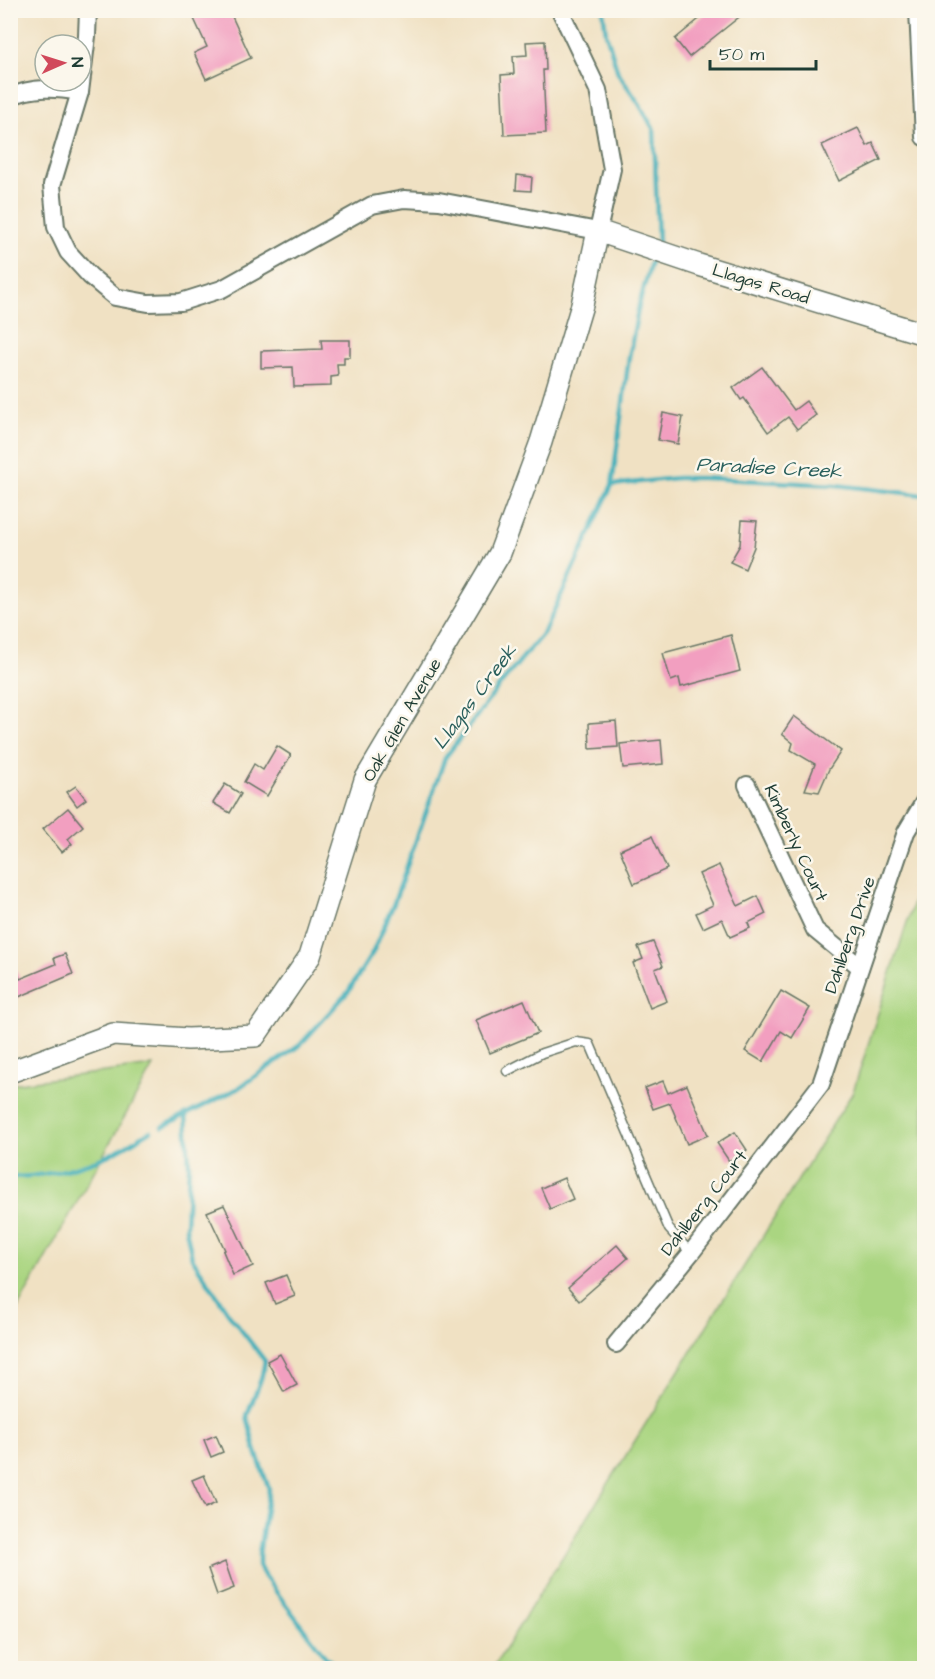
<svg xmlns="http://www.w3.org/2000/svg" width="935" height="1679" viewBox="0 0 935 1679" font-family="'Architects Daughter',sans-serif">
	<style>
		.green { fill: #aad581; stroke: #64895a; stroke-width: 1.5 }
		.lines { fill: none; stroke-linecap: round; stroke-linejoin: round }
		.stream { stroke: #3fafba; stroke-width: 4.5 }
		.building { fill: #f29fc0 }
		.service-casing { stroke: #687666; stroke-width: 11 }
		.minor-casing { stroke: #687666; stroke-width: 20 }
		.tertiary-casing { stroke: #687666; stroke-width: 24 }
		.service { stroke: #fff; stroke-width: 8 }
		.minor { stroke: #fff; stroke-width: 16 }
		.tertiary { stroke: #fff; stroke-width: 21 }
		.labels { text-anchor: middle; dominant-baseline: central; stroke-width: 5; stroke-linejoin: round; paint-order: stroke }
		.street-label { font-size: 18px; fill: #1f3d34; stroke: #fbf7ec }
		.water-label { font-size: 20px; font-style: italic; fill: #295f5c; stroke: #fbf7ec }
	</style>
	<rect width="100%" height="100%" fill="#fbf7ec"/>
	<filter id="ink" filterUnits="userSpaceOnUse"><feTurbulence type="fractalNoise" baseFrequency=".0167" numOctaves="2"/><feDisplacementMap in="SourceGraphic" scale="12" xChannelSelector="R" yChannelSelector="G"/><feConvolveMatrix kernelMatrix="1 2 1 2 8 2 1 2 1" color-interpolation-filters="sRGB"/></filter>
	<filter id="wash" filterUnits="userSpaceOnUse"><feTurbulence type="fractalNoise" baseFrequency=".008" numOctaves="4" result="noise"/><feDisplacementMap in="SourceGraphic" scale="24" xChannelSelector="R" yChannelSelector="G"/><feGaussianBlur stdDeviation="1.35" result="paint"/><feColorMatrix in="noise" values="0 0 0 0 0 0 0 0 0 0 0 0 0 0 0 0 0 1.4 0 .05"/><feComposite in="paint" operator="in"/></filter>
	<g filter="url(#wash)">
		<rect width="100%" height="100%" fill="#f0e1c3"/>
		<!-- green -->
		<g class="green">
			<path d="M924,869v799h-431l360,-576z"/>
			<path d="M153,1066l-142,254v-236z"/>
		</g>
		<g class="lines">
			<!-- stream -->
			<g class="stream">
				<path d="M603,10l3,23 12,40 20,29 16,28 4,113"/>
				<path d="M612,485l65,-7h26l133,7 88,10"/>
				<path d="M186,1115l3,51 -3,62 6,30 36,55 37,48 -4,18 -14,37 8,33 14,40 -10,65v12l6,11 62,82 14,9"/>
				<path d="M162,1127l75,-38 63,-44 48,-53 25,-40 21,-49 51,-145 55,-73 44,-53 68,-147 17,-128 10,-52 12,-43"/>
				<path d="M10,1177c31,0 64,-8 92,-19 17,-7 33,-18 49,-27"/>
			</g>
		</g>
		<g id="blocks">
			<!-- building -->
			<g class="building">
				<path d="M190,10h39l22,48 -45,21 -12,-26 13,-6z"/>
				<path d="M710,10h38l-59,47 -14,-18z"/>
				<path d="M545,41l1,29h-3l3,63 -42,2 -3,-60 13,-1 -1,-18 14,-1 -1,-13z"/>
				<path d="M858,128l9,18 6,-3 8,17 -42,21 -17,-36z"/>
				<path d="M517,175l15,2 -1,14 -15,-1z"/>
				<path d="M321,340h29v17h-6v7h-7l1,12 -7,1v9l-37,1 -1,-20 -32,1v-17l61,-2z"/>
				<path d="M762,367l32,43 12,-9 10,14 -19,14 -9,-12 -20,15 -24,-34 -3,2 -8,-12z"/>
				<path d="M663,413l20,4 -5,27 -20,-4z"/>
				<path d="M742,520l15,1 -3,26 -9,22 -15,-7 10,-17z"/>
				<path d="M731,635l9,36 -59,16 -2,-9 -8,3 -8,-28z"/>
				<path d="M794,716l47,35 -12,18 -10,23 -14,-2 10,-26 -24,-14 2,-7 -11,-9z"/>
				<path d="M616,721l2,26 -28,2 -1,-26z"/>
				<path d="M661,740l2,24 -40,4 -3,-24z"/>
				<path d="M277,746l14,9 -24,41 -23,-14 10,-18 9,6z"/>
				<path d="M225,784l16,10 -11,19 -17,-10z"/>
				<path d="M76,786l10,13 -9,7 -10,-14z"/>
				<path d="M68,808l15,18 -15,13 4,5 -10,8 -19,-23z"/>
				<path d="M652,836l15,33 -33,15 -14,-34z"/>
				<path d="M719,865l19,41 20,-10 8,18 -18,9 2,5 -20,9 -8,-18 -19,9 -7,-15 17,-8 -14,-31z"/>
				<path d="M653,942l10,24 -8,3 12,32 -17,7 -17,-45 10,-4 -5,-12z"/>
				<path d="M65,954l8,20 -59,25 -4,-8v-34l10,22 36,-15 -2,-6z"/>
				<path d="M781,991l29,17 -18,30 -11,-7 -18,31 -18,-11z"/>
				<path d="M524,1000l14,33 -48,20 -14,-33z"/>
				<path d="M663,1081l5,12 19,-8 21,50 -21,9 -17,-41 -17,6 -8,-21z"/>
				<path d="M735,1132l12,18 -18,11 -12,-18z"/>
				<path d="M564,1178l9,21 -23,10 -9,-21z"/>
				<path d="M224,1205l29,61 -20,9 -10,-24 2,-1 -18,-38z"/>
				<path d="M617,1245l11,13 -49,43 -11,-13z"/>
				<path d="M286,1275l9,21 -20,8 -9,-21z"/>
				<path d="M280,1354l17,31 -13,7 -17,-31z"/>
				<path d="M216,1435l7,17 -12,5 -7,-17z"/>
				<path d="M204,1475l12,28 -11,5 -13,-28z"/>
				<path d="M225,1562l9,26 -17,7 -9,-26z"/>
			</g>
		</g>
	</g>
	<g filter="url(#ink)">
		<use href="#blocks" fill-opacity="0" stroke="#687666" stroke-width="1.5"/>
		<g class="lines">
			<!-- service casing -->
			<g class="service-casing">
				<path id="service" d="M507,1071l35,-18 34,-11 14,2 79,185 22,24"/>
			</g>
			<!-- minor casing -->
			<g class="minor-casing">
				<g id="minor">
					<path d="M88,10l-1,26 -7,56 -28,93 4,42 12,25 22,24 25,21 33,6 33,-1 41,-13 150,-84 32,-6 35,2 159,30 14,-62 -14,-79 -38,-80"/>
					<path d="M918,10l6,127"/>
					<path d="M10,97c23,-11 47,-9 70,-5"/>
					<path d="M747,785l68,145 45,37"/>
					<path d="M616,1344l75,-91 130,-169 85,-252 18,-30"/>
				</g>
			</g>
			<!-- tertiary casing -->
			<g class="tertiary-casing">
				<path id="tertiary" d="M10,1072l103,-38 75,5 67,-3 55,-80 55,-176 135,-227 41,-111 41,-137 16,-74 101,34 225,69"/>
			</g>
			<!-- service -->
			<use href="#service" class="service"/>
			<!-- minor -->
			<use href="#minor" class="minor"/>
			<!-- tertiary -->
			<use href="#tertiary" class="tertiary"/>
		</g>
	</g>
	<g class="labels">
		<!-- street labels -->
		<g class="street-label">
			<text transform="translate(761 284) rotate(17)">Llagas Road</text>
			<text transform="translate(402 720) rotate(-60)">Oak Glen Avenue</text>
			<text transform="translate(796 843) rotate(65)">Kimberly Court</text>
			<text transform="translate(850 935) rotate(-71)">Dahlberg Drive</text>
			<text transform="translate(704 1203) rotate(-52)">Dahlberg Court</text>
		</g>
		<!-- water labels -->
		<g class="water-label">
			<text transform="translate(769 468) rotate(3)">Paradise Creek</text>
			<text transform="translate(475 697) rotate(-53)">Llagas Creek</text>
		</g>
	</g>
	<!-- margin -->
	<rect width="935" height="1679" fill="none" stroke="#fbf7ec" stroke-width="36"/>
	<!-- north arrow -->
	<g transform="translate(63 63) rotate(87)"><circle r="28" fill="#fbf7ec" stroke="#a3ada2" stroke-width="1.5"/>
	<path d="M0-4.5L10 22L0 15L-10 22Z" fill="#d1495b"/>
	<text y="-9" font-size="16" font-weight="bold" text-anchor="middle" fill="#1f3d34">N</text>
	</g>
	<!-- scale -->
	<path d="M710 60v9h106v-9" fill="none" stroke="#1f3d34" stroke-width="3"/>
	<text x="719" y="60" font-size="18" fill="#1f3d34" stroke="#fbf7ec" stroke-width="4.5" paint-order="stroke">50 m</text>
</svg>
